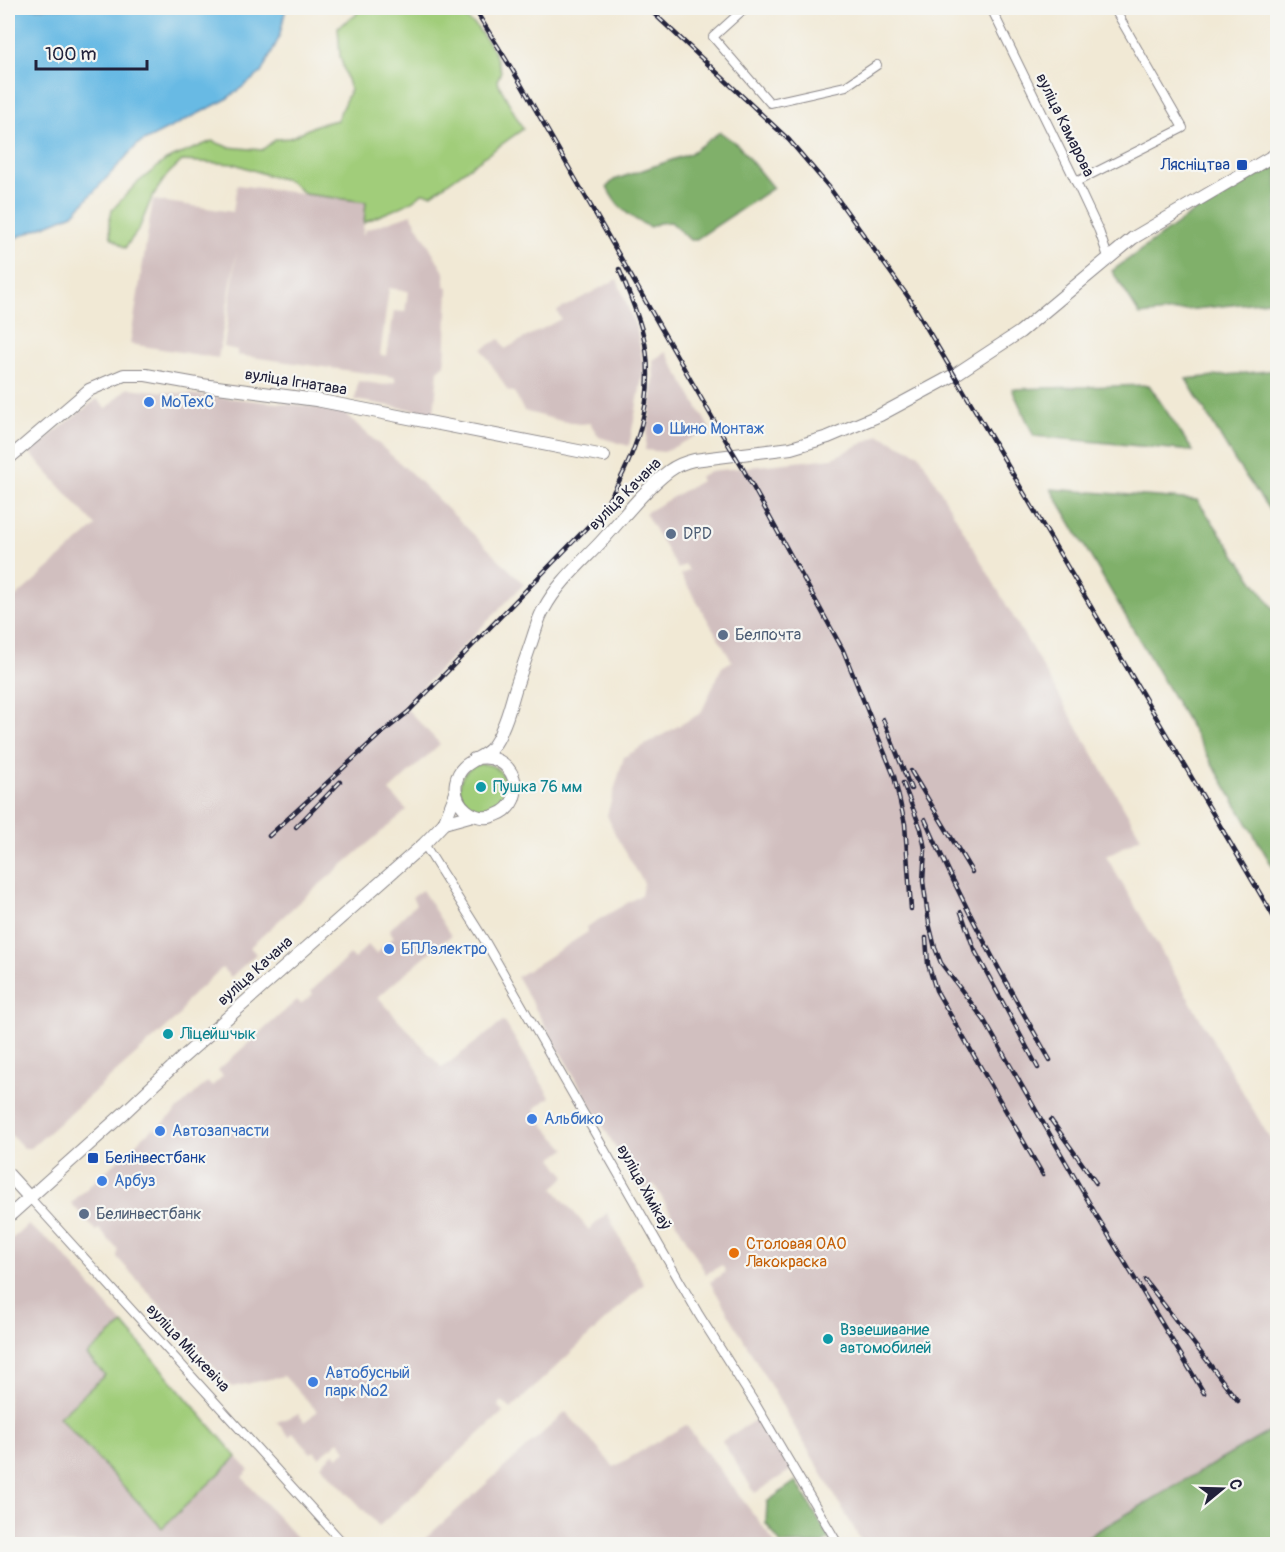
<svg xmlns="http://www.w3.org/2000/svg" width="1285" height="1552" viewBox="0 0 1285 1552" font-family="Pangolin,sans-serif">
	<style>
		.industrial { fill: #d1bfbf; fill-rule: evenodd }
		.green { fill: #a1cd7a; stroke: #62785a; stroke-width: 1.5 }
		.forest { fill: #80b06a; stroke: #516952; stroke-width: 1.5 }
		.water { fill: #68bae4; stroke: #456e90; stroke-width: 1.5 }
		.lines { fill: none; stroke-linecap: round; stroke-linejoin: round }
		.street-casing { stroke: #8a8688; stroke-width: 10 }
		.secondary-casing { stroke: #8a8688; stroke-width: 14 }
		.street { stroke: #fff; stroke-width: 8 }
		.secondary { stroke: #fff; stroke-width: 12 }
		.rail-casing { stroke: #22223b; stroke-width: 4.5 }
		.rail { stroke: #f6f6f2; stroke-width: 2; stroke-dasharray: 7; stroke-linecap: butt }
		.transit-dot { fill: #1a4fb4; stroke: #f6f6f2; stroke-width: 2 }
		.shop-dot { fill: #3f7fe0; stroke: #f6f6f2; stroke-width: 2 }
		.service-dot { fill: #5c6f8a; stroke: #f6f6f2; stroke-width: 2 }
		.culture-dot { fill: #0f9aa8; stroke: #f6f6f2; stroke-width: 2 }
		.food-dot { fill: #e8710a; stroke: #f6f6f2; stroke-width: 2 }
		.labels { text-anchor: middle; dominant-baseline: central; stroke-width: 4.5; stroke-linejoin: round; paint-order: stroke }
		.street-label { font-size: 16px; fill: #22223b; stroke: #f6f6f2 }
		.transit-label { font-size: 16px; fill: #164399; stroke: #f6f6f2; text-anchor: end }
		.shop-label { font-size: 16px; fill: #366cbe; stroke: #f6f6f2; text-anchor: start }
		.service-label { font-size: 16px; fill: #4e5e75; stroke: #f6f6f2; text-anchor: start }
		.culture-label { font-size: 16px; fill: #0d838f; stroke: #f6f6f2; text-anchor: start }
		.food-label { font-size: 16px; fill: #c56008; stroke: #f6f6f2; text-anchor: start }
	</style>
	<rect width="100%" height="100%" fill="#f6f6f2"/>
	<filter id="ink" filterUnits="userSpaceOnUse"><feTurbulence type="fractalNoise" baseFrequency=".0167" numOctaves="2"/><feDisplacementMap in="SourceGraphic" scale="12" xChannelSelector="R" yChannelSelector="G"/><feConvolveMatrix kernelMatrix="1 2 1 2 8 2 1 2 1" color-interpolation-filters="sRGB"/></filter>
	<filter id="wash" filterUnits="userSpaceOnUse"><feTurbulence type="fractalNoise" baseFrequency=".008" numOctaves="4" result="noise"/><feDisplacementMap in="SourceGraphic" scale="24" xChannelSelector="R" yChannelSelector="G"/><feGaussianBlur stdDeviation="1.35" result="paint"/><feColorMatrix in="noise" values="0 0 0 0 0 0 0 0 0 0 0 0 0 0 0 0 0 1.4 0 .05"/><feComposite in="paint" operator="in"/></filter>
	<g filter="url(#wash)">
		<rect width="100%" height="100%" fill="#f1e9d5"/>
		<!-- industrial -->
		<g class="industrial">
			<path d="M237,185l129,17 -4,37 3,-9 46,-16 33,58 1,14 3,1 -3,78 -7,6 -4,42 -79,-13 3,-19 26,4 11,-3v-5l-158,-22v-5l-13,-3 13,-97 -19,108 -88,-14 23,-144 80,12zM389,288l19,3 -3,21 -11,-1 -7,45 -7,-1z"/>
			<path d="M617,279l20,52 7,37 -15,78 -30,-9 -9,-14 -10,1 -19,-3 -37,-10 -10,-19 -6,-1 -26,-42 18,-10 5,10 18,-10 38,-20 -4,-8z"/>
			<path d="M666,352l44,77 -46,23 -19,-2 9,-71 -1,-19z"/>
			<path d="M127,388l181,18 35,6 68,61 113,111 -120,122 36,38 -51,47 18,19 -109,93 -48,44 6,7 -25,23 -9,-9 -36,33 -7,15 -148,132h-7l-16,-16v-528l88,-78 -67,-74 68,-53 9,10z"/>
			<path d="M879,435l40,19 222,383 -35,19 171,295v276l-202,117h-212l-153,-262 16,-10 -4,-7 -16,9 -52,-90 -13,8 -124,-215 71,-45 -2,-5 55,-32 3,-12 -28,-47 -9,-21 17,-58 77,-44 21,-46 10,-6 -51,-86 8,-5 -4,-6 -7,5 -33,-56 56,-32 -2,-4 11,-6 123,-13z"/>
			<path d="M422,890l29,46 -13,9 -60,52 64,71 62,-47 46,76 -16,12 11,18 21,22 -14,10 14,17 -13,12 36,42 18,-17 37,71 -133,125 -9,-8 -4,5 5,6 -124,114 -58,-61 13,-12 4,4 8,-7 -7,-9 -20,16 -5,-6 -3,2 -18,-20 -4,3 -12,-14 21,-8 7,8 12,-11 -13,-14 -20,-21 -52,11 -115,-130 1,-7 -19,-21 -3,2 -25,-28 82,-75 3,2 51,-48 5,4 11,-10 -5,-6 79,-70 4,4 12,-10 -2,-3 39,-36 4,4 14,-14 8,9 18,-17 -5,-7 27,-26 -4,-7z"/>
			<path d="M28,1225l29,22 66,77 -35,30 18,21 -47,43 103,109 75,-70 12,13 -7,7 60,67h-294v-302z"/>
			<path d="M566,1412l48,55 72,-42 90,119h-357z"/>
			<path d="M760,1417l31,53 -36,23 -33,-52z"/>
		</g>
		<!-- green -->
		<g class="green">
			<path d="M359,8h93l24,18 17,23 8,22 -4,10 26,48 -91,65 -10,-1c-15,15 -39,19 -58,30l2,-21 -61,-8 -17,-14 -18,-4 -35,-12 -53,-3 -15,14 -15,22 -13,32 -14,19 -14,-11 -2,-14 3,-13 24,-26 30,-24 46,-19 16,6 34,3 14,-11 14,-1 26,-13 21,-5 13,-30 -10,-34 -2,-29 18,-12z"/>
			<circle cx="483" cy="787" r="23"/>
			<path d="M123,1324l114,133 -75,71 -103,-111 46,-42 -18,-20z"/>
		</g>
		<!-- forest -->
		<g class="forest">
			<path d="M720,132l18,13 35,43 -78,52h-5l-19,-18 -12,1 -9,4c-18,-8 -35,-21 -43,-40l7,-7 75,-26z"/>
			<path d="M1277,163v137l-137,15 -28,-44 97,-70z"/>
			<path d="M1277,370h1l-1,151 -42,-60 -49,-82z"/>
			<path d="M1149,385l44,66 -159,-15 -22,-47z"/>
			<path d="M1051,489l146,11 80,114v260z"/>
			<path d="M1277,1427v117h-202z"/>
			<path d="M796,1481l34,58 -10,5h-39l-15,-21 1,-21z"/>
		</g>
		<!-- water -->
		<path class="water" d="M8,8h278l-7,30 -18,35 -36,27 -87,44 -65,70 -65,27z"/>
	</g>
	<g filter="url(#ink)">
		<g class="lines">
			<!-- street casing -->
			<g class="street-casing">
				<g id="street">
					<path d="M745,8l-32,29 57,66 76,-17 31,-21"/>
					<path d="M991,8l85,174 23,49 9,26"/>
					<path d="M1276,8l2,3"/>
					<path d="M1076,182l107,-54 -69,-120"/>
					<path d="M424,844l61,97 214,374 57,90 82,139"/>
					<path d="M29,1197l315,347"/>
				</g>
			</g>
			<!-- secondary casing -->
			<g class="secondary-casing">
				<g id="secondary">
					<path d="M8,459l81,-69 35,-15h22l56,10 114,15 288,56"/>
					<path d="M474,759c40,-11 58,43 22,56 -22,9 -44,-11 -40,-33 4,-21 23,-21 35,-33 4,-5 9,-14 11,-20 6,-12 9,-26 13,-39 6,-19 13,-37 19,-56 3,-8 5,-18 10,-25 13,-25 37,-46 56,-66 22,-24 43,-52 69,-72 8,-6 16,-9 25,-11l97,-12 37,-11 52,-22 76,-41 64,-42 113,-94 145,-85"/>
					<path d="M444,823l29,-8"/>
					<path d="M8,1174l21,23"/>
					<path d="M8,1217l116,-104 58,-55 242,-214 20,-21 12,-30"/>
				</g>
			</g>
			<!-- street -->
			<use href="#street" class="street"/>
			<!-- secondary -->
			<use href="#secondary" class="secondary"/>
			<!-- rail casing -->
			<g class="rail-casing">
				<g id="rail">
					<path d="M474,8l44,71 198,345 26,43 101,183 51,126 11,48 6,85"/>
					<path d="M648,8l141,132 40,47 80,111 369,626"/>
					<path d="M883,719l28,70"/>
					<path d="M911,771l61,101"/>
					<path d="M903,783l18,46 4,20 -2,32 6,42 6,25 6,15 43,57 114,198 106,175"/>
					<path d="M925,819c37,85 79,161 125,241"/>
					<path d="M296,827l44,-45"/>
					<path d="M269,836l108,-99 31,-25 190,-196c36,-52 61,-118 45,-182 -6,-22 -15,-44 -24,-65"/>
					<path d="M961,912l13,37 64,119"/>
					<path d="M926,938l2,26 8,26 107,185"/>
					<path d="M1051,1120l45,63"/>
					<path d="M1145,1280l93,121"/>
				</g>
			</g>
			<!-- rail -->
			<use href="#rail" class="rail"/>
		</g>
	</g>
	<!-- markers -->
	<g class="transit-dot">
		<rect x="1236" y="159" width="12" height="12" rx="3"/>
		<rect x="87" y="1152" width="12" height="12" rx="3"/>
	</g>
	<g class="shop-dot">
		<circle cx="149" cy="402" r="6"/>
		<circle cx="658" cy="429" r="6"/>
		<circle cx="389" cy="949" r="6"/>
		<circle cx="532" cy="1119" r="6"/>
		<circle cx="160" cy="1131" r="6"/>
		<circle cx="102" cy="1181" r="6"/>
		<circle cx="313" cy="1382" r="6"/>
	</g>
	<g class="service-dot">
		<circle cx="671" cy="534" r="6"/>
		<circle cx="723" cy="635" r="6"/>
		<circle cx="84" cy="1214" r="6"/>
	</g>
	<g class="culture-dot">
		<circle cx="481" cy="787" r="6"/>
		<circle cx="168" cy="1034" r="6"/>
		<circle cx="828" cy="1339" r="6"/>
	</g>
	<circle class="food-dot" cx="734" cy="1253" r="6"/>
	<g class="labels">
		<!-- street labels -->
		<g class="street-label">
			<text transform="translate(1065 125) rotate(64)">вуліца Камарова</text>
			<text transform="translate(296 382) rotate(9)">вуліца Ігнатава</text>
			<text transform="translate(625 494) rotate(-45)">вуліца Качана</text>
			<text transform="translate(255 971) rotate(-42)">вуліца Качана</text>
			<text transform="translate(644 1187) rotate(61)">вуліца Хімікаў</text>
			<text transform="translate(188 1348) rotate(47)">вуліца Міцкевіча</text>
		</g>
		<!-- transit labels -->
		<g class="transit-label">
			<text x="1230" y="165">Лясніцтва</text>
			<text x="105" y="1158" text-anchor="start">Белінвестбанк</text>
		</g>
		<!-- shop labels -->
		<g class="shop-label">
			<text x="161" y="402">MoTexC</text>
			<text x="670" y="429">Шино Монтаж</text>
			<text x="401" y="949">БПЛэлектро</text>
			<text x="544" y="1119">Альбико</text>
			<text x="172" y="1131">Автозапчасти</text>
			<text x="114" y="1181">Арбуз</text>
			<text x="325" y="1373">Автобусный<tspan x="325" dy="18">парк №2</tspan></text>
		</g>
		<!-- service labels -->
		<g class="service-label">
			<text x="683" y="534">DPD</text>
			<text x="735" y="635">Белпочта</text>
			<text x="96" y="1214">Белинвестбанк</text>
		</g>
		<!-- culture labels -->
		<g class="culture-label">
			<text x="493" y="787">Пушка 76 мм</text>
			<text x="180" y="1034">Ліцейшчык</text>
			<text x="840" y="1330">Взвешивание<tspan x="840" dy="18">автомобилей</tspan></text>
		</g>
		<!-- food labels -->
		<g class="food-label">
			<text x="746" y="1244">Столовая ОАО<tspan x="746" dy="18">Лакокраска</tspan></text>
		</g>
	</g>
	<!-- margin -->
	<rect width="1285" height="1552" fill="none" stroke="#f6f6f2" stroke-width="30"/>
	<!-- north arrow -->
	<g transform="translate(1222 1489) rotate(71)" stroke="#f6f6f2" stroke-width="4.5" paint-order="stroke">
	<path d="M0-4.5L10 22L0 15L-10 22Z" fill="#22223b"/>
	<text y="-9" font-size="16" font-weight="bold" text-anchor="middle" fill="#22223b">С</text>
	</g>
	<!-- scale -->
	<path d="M36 60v9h111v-9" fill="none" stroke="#22223b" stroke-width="3"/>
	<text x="45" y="60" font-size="18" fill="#22223b" stroke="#f6f6f2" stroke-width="4.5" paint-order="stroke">100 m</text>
</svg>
